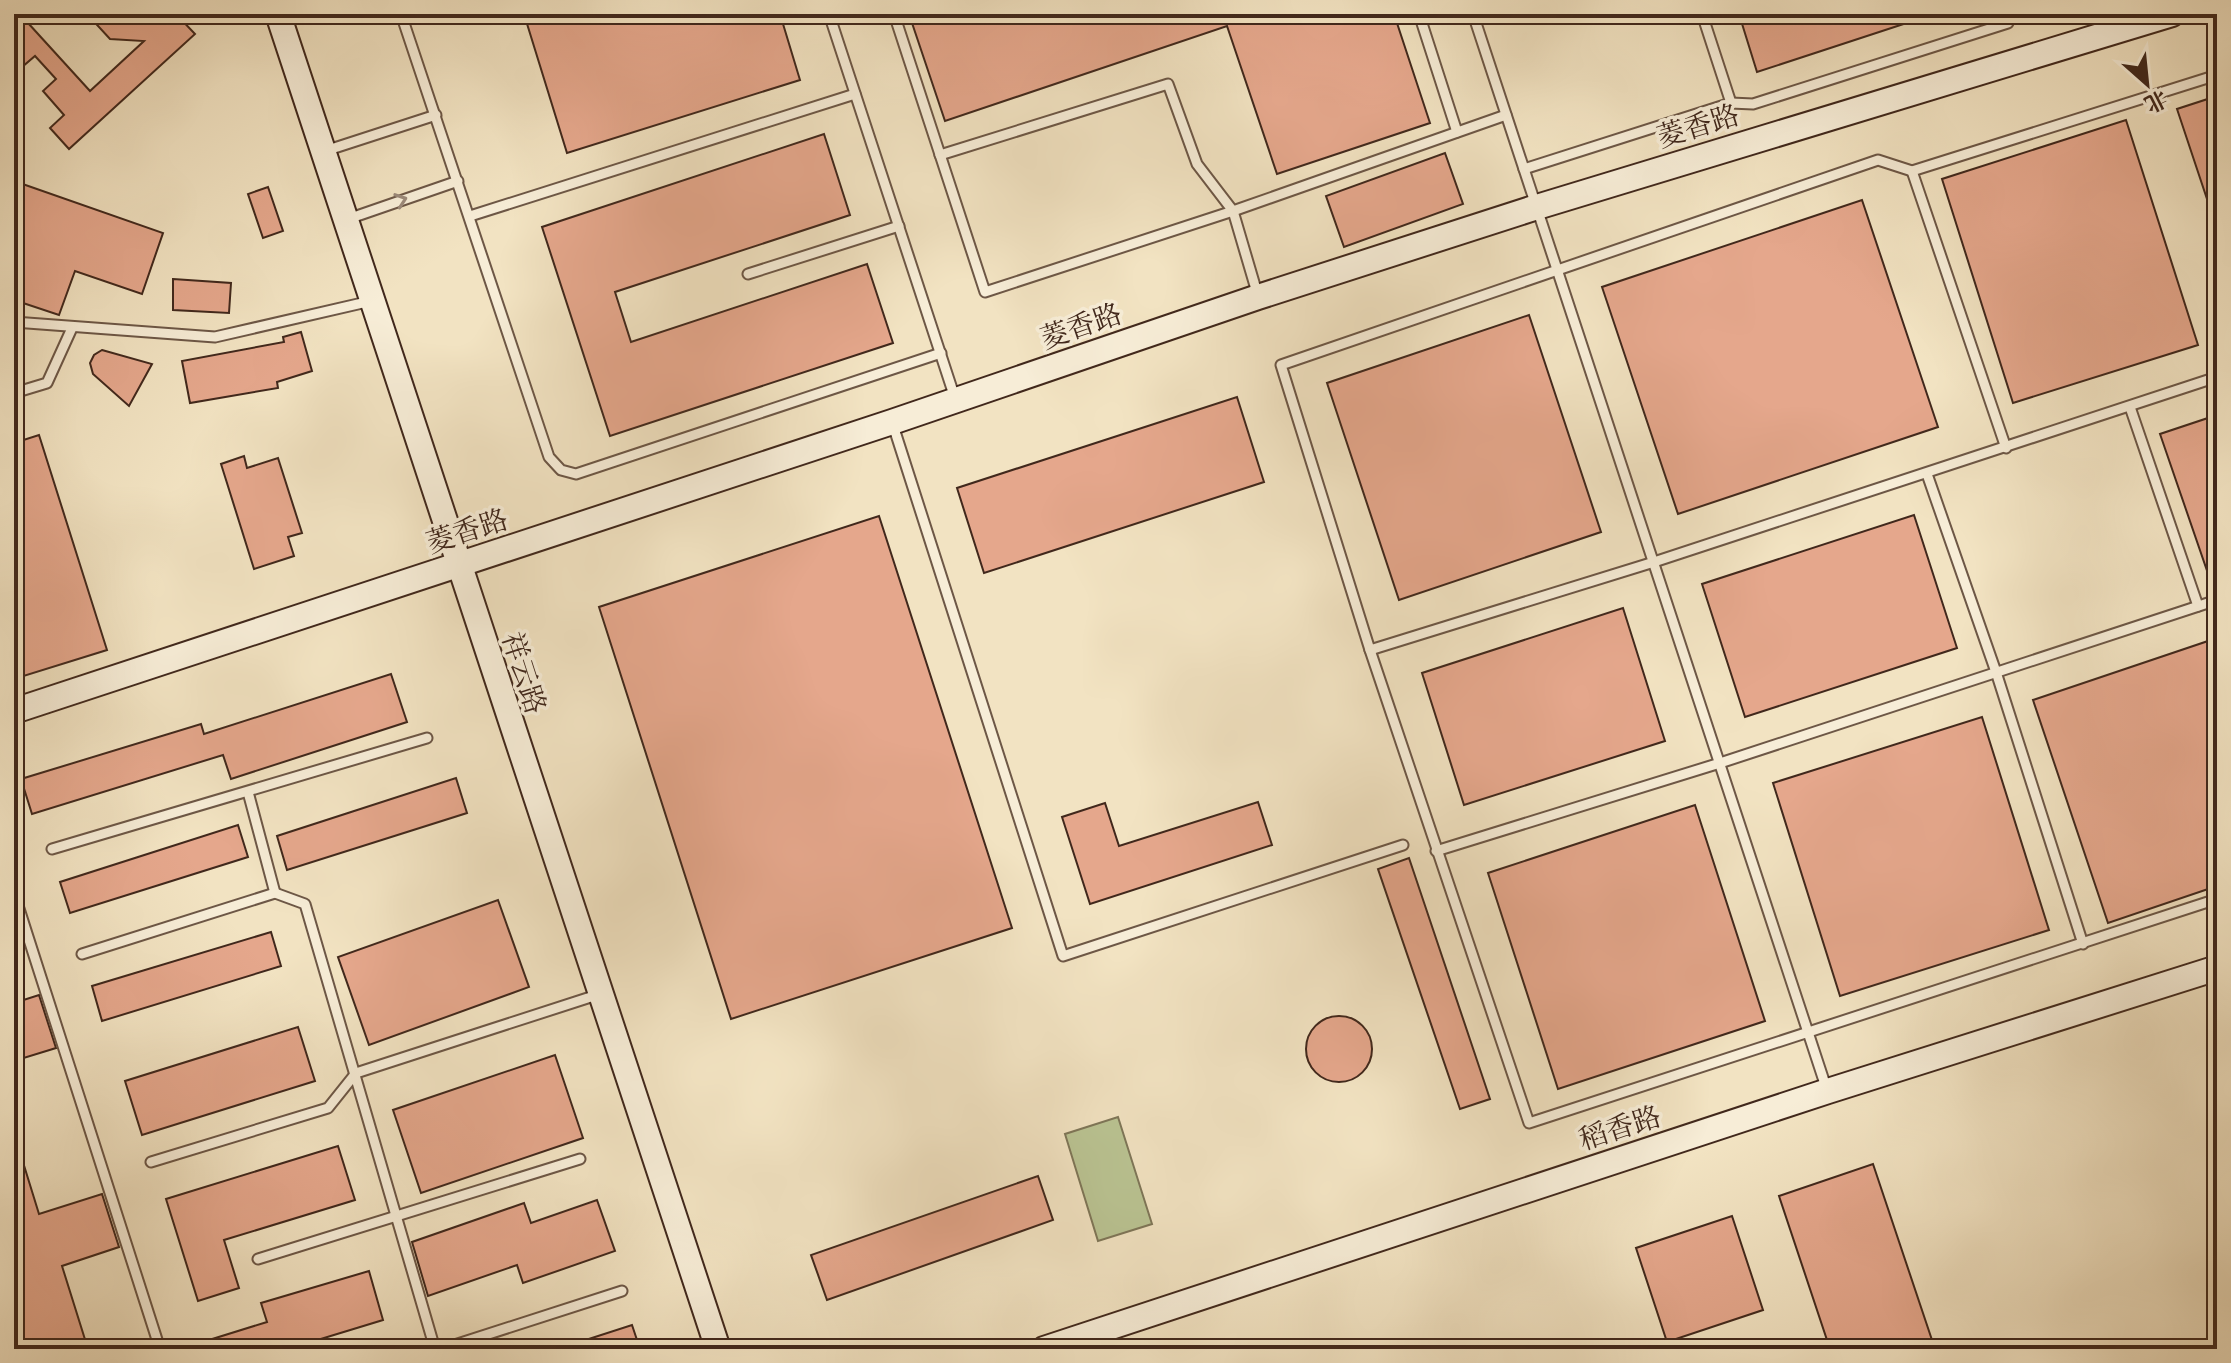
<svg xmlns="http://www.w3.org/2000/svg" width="2231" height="1363" viewBox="0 0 2231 1363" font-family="'IM FELL Great Primer','Noto Serif SC',serif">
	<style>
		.green { fill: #bac493; stroke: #7e7658; stroke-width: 2 }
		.building { fill: #e5a78c; stroke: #41281c; stroke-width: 2 }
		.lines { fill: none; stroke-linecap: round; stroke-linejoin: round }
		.lane-casing { stroke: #6d5746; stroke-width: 13 }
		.secondary-casing { stroke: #41281c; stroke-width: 28 }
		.lane { stroke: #f7edd7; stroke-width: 9 }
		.secondary { stroke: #f7edd7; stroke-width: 24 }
		.oneway { stroke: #9c8a7a }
		.labels { text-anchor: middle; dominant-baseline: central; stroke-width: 7; stroke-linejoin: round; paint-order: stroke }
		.street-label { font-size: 28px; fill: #41281c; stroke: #f7edd7 }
	</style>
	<rect width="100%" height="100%" fill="#f2e3c2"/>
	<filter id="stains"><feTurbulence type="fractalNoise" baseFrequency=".0025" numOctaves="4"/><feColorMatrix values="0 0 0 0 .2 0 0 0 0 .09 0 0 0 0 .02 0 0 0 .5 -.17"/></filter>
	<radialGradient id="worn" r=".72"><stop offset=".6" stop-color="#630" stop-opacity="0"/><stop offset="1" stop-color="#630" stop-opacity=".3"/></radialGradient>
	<!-- green -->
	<path class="green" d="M1118,1117l34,107 -54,17 -33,-107z"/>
	<!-- building -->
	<g class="building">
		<path d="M87,14h89l19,20 -126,115 -19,-21 14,-13 -21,-24 13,-12 -21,-23 -13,11 -8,-9v-39l14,4 62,68 54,-50 -34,-2z"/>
		<path d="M524,14h256l20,66 -233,73z"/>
		<path d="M909,14h485l36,109 -153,51 -50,-148 -282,95z"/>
		<path d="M1739,14h186v3l-168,55z"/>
		<path d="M2217,96v124h-3l-37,-111z"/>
		<path d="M2126,120l72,225 -185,58 -71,-224z"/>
		<path d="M824,134l26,81 -235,77 16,50 236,-78 26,79 -283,93 -68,-209z"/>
		<path d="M1445,153l18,51 -119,43 -18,-51z"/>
		<path d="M14,181l149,52 -21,61 -67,-23 -16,44 -45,-15z"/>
		<path d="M268,187l15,44 -20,7 -15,-44z"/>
		<path d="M1862,200l76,227 -260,87 -76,-227z"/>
		<path d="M173,279l58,4 -2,30 -56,-3z"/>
		<path d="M1529,315l72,217 -202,68 -72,-217z"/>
		<path d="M301,332l11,39 -35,11 1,6 -88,15 -8,-42 102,-19 -1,-5z"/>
		<path d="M102,350l50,14 -23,42 -36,-32 -3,-11 4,-8z"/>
		<path d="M1237,397l27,85 -280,91 -27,-85z"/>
		<path d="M2217,415v176h-3l-54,-157z"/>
		<path d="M39,435l68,215 -93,29v-236z"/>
		<path d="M244,456l3,12 31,-10 24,75 -14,4 6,19 -40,13 -33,-105z"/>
		<path d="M1914,515l43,133 -212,69 -43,-133z"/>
		<path d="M879,516l133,412 -281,91 -132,-412z"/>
		<path d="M1623,608l42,133 -201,64 -42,-132z"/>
		<path d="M2217,638v248l-109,37 -75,-223z"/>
		<path d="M391,674l16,48 -176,57 -8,-24 -191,59 -11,-35 180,-55 3,10z"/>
		<path d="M1982,717l67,213 -209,66 -67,-213z"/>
		<path d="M456,778l11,35 -180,57 -10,-34z"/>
		<path d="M1258,802l14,43 -182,59 -28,-87 43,-14 14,43z"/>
		<path d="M1695,805l70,216 -207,68 -70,-216z"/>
		<path d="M238,825l10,32 -178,56 -10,-31z"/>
		<path d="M1409,858l81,241 -30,10 -82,-240z"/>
		<path d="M498,900l31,87 -160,58 -31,-88z"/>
		<path d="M271,932l10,34 -179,55 -10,-35z"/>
		<path d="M39,995l17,53 -42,13v-58z"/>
		<circle cx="1339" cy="1049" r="33"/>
		<path d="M298,1027l17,54 -173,54 -17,-54z"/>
		<path d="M555,1055l28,83 -162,55 -28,-83z"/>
		<path d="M14,1146h4l21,68 63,-20 17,53 -57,19 26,83h-74z"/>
		<path d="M338,1146l17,54 -131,40 15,48 -41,13 -32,-102z"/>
		<path d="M1873,1164l62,185h-105l-51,-153z"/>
		<path d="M1038,1176l15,44 -226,80 -16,-45z"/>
		<path d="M597,1200l18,51 -92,32 -6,-18 -89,31 -16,-54 112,-39 7,20z"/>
		<path d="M1732,1216l31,94 -96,32 -31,-94z"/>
		<path d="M369,1271l14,49 -95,29h-94l-1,-4 74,-23 -6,-19z"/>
		<path d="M632,1325l8,24h-73v-3z"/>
	</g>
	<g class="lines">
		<!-- lane casing -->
		<g class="lane-casing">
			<g id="lane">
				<path d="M401,14l148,443 12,13 15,4 365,-121"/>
				<path d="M829,14l126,384"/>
				<path d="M894,14l91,278 248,-81 273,-96"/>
				<path d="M1419,14l38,118"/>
				<path d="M1473,14l354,1076"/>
				<path d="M1731,103l22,1 255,-81 -3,-9"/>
				<path d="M325,151l111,-36"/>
				<path d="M940,155l228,-71 29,80 36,47 25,85"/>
				<path d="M1524,169l207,-66 -29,-89"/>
				<path d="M1912,171l-34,-11 -597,205 89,285 159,473 688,-224"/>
				<path d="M470,216l385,-122"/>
				<path d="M348,219l110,-38"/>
				<path d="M748,274l151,-48"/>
				<path d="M14,322l201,15 156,-36"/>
				<path d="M14,393l33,-10 25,-55"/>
				<path d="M2130,407l68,199"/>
				<path d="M892,422l171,534 340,-111"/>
				<path d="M2006,448l-94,-277 305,-96"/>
				<path d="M1927,474l69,198 87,272"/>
				<path d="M1370,650l284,-88 563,-185"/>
				<path d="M248,792l27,101"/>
				<path d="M52,849l375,-111"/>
				<path d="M1436,851l284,-88 497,-163"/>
				<path d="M14,893l146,456"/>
				<path d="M82,954l193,-61 30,11 130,445"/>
				<path d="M151,1162l177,-54 28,-35 244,-79"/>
				<path d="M258,1259l322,-100"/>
				<path d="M442,1349l180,-58"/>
			</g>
		</g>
		<!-- secondary casing -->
		<g class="secondary-casing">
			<g id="secondary">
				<path d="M278,14l440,1335"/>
				<path d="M14,711l878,-289 366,-125 279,-90 635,-193"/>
				<path d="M1044,1349l784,-258 389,-123"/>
			</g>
		</g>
		<!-- lane -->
		<use href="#lane" class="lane"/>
		<!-- secondary -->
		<use href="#secondary" class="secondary"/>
	</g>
	<!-- one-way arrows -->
	<defs><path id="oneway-chevron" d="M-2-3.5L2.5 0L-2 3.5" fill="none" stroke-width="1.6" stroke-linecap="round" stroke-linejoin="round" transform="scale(2)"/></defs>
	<use class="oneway" href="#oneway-chevron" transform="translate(401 200) rotate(-19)"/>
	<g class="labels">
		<!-- street labels -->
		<g class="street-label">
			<text transform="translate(1698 126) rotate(-17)">菱香路</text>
			<text transform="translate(1081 326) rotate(-19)">菱香路</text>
			<text transform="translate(467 531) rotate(-18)">菱香路</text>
			<text transform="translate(524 673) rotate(72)">祥云路</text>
			<text transform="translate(1620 1128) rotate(-18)">稻香路</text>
		</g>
	</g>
	<!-- margin -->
	<rect width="2231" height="1363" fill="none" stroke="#f2e3c2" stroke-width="48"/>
	<rect x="16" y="16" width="2199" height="1331" fill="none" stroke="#41281c" stroke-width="4"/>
	<rect x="24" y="24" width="2183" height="1315" fill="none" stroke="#41281c" stroke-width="2"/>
	<!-- north arrow -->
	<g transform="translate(2147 84) rotate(153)" stroke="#f7edd7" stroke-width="6" paint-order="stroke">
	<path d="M0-6L14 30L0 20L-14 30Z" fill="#41281c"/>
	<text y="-12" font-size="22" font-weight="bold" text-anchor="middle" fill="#41281c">北</text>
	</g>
	<rect width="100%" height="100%" filter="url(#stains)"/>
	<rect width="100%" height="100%" fill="url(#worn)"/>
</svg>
